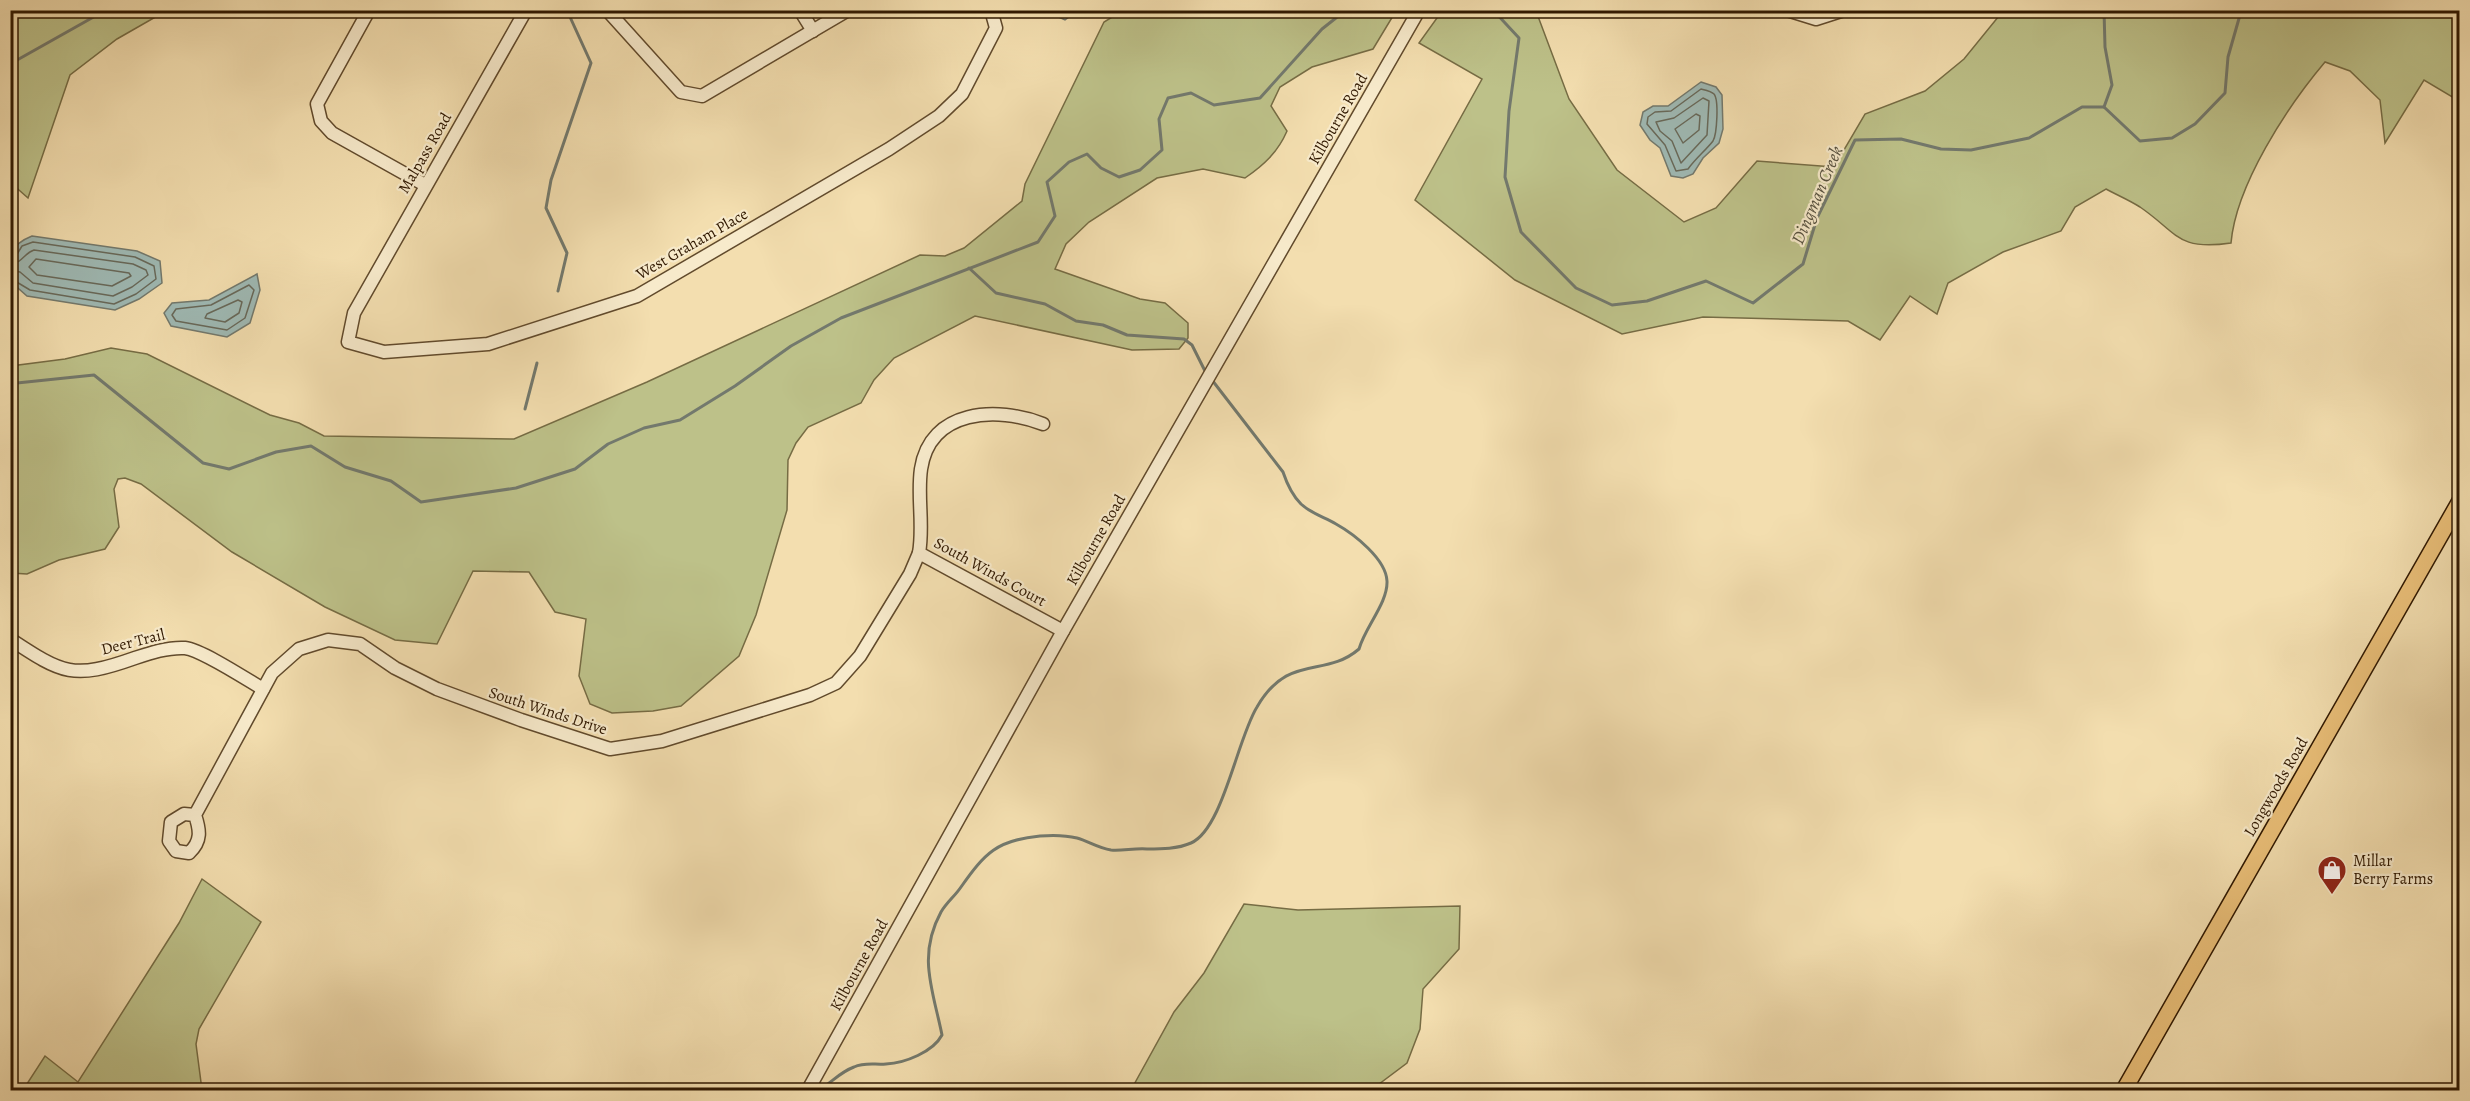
<svg xmlns="http://www.w3.org/2000/svg" width="2470" height="1101" viewBox="0 0 2470 1101" font-family="Alegreya,serif">
	<style>
		.green { fill: #bdc189; stroke: #766c44; stroke-width: 1.5 }
		.water { fill: #9fbab5; stroke: #73796d; stroke-width: 1.5 }
		.lines { fill: none; stroke-linecap: round; stroke-linejoin: round }
		.shore { stroke: #68695a; stroke-width: 1.5 }
		.stream { stroke: #73796d; stroke-width: 3 }
		.minor-casing { stroke: #614a2c; stroke-width: 15 }
		.major-casing { stroke: #301800; stroke-width: 18 }
		.minor { stroke: #f7eacb; stroke-width: 12 }
		.major { stroke: #eabf78; stroke-width: 15 }
		.labels { text-anchor: middle; dominant-baseline: central; stroke-width: 4.5; stroke-linejoin: round; paint-order: stroke }
		.street-label { font-size: 16px; fill: #301800; stroke: #f7eacb }
		.poi-label { font-size: 16px; fill: #301800; stroke: #f7eacb; text-anchor: start }
		.water-label { font-size: 18px; font-style: italic; fill: #57513f; stroke: #f7eacb }
	</style>
	<rect width="100%" height="100%" fill="#f3deaf"/>
	<filter id="stains"><feTurbulence type="fractalNoise" baseFrequency=".00333" numOctaves="4"/><feColorMatrix values="0 0 0 0 .2 0 0 0 0 .09 0 0 0 0 .02 0 0 0 .5 -.17"/></filter>
	<radialGradient id="worn" r=".72"><stop offset=".6" stop-color="#630" stop-opacity="0"/><stop offset="1" stop-color="#630" stop-opacity=".3"/></radialGradient>
	<!-- green -->
	<g class="green">
		<path d="M10,11h156l-49,28 -47,36 -42,123 -17,-15z"/>
		<path d="M1122,11h274l-23,38 -61,18 -32,20 -9,19 16,25c-9,21 -23,34 -42,47l-42,-9 -46,9 -68,44 -23,22 -11,25 85,30 25,4 23,20v15l-9,11 -47,1 -157,-34 -81,42 -20,22 -13,23 -53,24 -12,16 -8,17 -1,50 -31,105 -17,41 -58,50 -28,5 -41,2 -22,-9 -11,-28 7,-57 -31,-7 -26,-40 -56,-1 -36,73 -42,-4 -70,-33 -93,-55 -91,-68 -16,-6 -7,1 -4,10 5,38 -14,22 -46,11 -32,14 -16,-1v-207l54,-7 46,-11 36,6 123,61 29,8 25,13 190,3 133,-57 273,-127 25,1 19,-8 58,-47 3,-17 79,-162z"/>
		<path d="M1442,11h94l33,88 48,71 67,52 32,-14 41,-47 77,6 31,-53 60,-23 39,-32 39,-48h456v90l-35,-21 -39,63 -5,-43 -30,-29 -25,-9c-38,45 -89,123 -94,181 -54,8 -53,-10 -91,-36 -11,-7 -23,-12 -34,-18l-31,18 -14,24 -58,21 -55,31 -11,31 -27,-18 -30,44 -32,-19 -145,-4 -81,17 -107,-54 -100,-80 67,-121 -63,-36z"/>
		<path d="M202,879l59,43 -62,107 -3,15 6,46h-179l22,-34 33,26 101,-159z"/>
		<path d="M1244,904l54,6 162,-4 -1,43 -36,40 -3,40 -13,34 -36,27h-240l43,-78 30,-39z"/>
	</g>
	<!-- water -->
	<g class="water">
		<path d="M1045,11h32l-12,9z"/>
		<path d="M1701,82l15,5 6,8 1,34 -4,14 -16,15 -10,16 -10,4 -12,-2 -11,-28 -10,-8 -10,-15 3,-13 10,-6h15z"/>
		<path d="M32,236l105,15 23,10 2,22 -23,16 -24,11 -88,-14 -16,-14c-1,-24 -4,-36 21,-46z"/>
		<path d="M257,274l3,16 -10,33 -23,14 -56,-11 -7,-13 8,-10 37,-3z"/>
	</g>
	<g class="lines">
		<!-- shore -->
		<g class="shore">
			<path d="M1701,89c4,1 10,2 13,5 5,6 3,40 -1,47 -7,9 -17,17 -25,28l-12,2 -11,-26 -18,-21 1,-7 7,-5 16,-1z"/>
			<path d="M1703,98l6,3 -2,34 -26,28 -9,-22 -12,-10 -4,-9 18,-4z"/>
			<path d="M1696,114l4,2 -1,14 -16,13 -8,-14z"/>
			<path d="M10,256h6l6,-10 11,-4 102,15 19,9 2,13 -20,15 -22,10 -84,-14 -20,-12"/>
			<path d="M36,259l93,14 2,3 -19,10 -75,-11 -8,-8z"/>
			<path d="M10,264c13,-1 14,-11 24,-14l99,14 13,6 2,5 -16,12 -19,9 -80,-13 -13,-11 -10,-2"/>
			<path d="M249,285l5,5 -9,28 -18,12 -51,-9 -4,-6 4,-6 35,-4z"/>
			<path d="M238,300l4,2 -3,11 -14,9 -20,-4 2,-4z"/>
		</g>
		<!-- stream -->
		<g class="stream">
			<path d="M1493,10l26,28 -10,73 -4,66 16,55 55,56 36,17 35,-4 59,-20 47,22 50,-39 14,-46 38,-78 46,-1 40,10 30,1 58,-12 53,-31h22l36,34 32,-3 23,-14 30,-31 3,-36 12,-42 5,-5"/>
			<path d="M10,64l96,-54"/>
			<path d="M2104,107l8,-22 -7,-38 -1,-37"/>
			<path d="M969,268l27,25 49,11 31,17 27,4 24,10 57,4 8,6 14,28"/>
			<path d="M558,291l9,-38 -21,-45 5,-28 40,-117 -21,-46"/>
			<path d="M10,387l7,-4 77,-8 109,88 26,6 47,-17 35,-6 34,21 46,14 30,21 95,-14 59,-19 33,-25 36,-16 36,-8 55,-34 56,-40 50,-28 197,-76 17,-26 -8,-34 22,-20 18,-8 14,14 18,9 21,-7 22,-20 -3,-31 9,-21 23,-5 23,12 46,-7 62,-69 24,-19"/>
			<path d="M525,409l12,-46"/>
			<path d="M819,1090c12,-7 21,-18 35,-23 11,-5 21,-2 32,-3 19,-1 47,-12 56,-29 -9,-45 -25,-79 -1,-123 6,-10 14,-16 20,-25 24,-34 36,-47 79,-51 12,-1 25,-1 37,2 11,3 21,10 34,12 11,1 24,-2 36,-1 15,0 30,0 44,-6 32,-14 46,-104 66,-136 32,-55 67,-28 102,-58 6,-22 29,-46 28,-68 -1,-22 -33,-47 -51,-57 -12,-7 -24,-10 -35,-20 -9,-9 -14,-20 -18,-32l-71,-92"/>
		</g>
		<!-- minor casing -->
		<g class="minor-casing">
			<g id="minor">
				<path d="M369,10l-52,94 4,17 11,12 93,52"/>
				<path d="M526,10l-172,303 -6,29 36,10 104,-8 149,-48 252,-147 50,-33 23,-22 34,-66 -5,-18"/>
				<path d="M607,10l74,82 21,4 146,-86"/>
				<path d="M800,10l13,21"/>
				<path d="M1787,10l29,9 28,-9"/>
				<path d="M1043,424c-46,-18 -113,-15 -122,45 -4,28 3,56 -2,84l144,78"/>
				<path d="M10,639c53,35 63,41 125,19 15,-5 33,-11 50,-10 17,2 61,31 78,41"/>
				<path d="M195,815l-11,-1 -13,8 -2,19 7,10 13,2c13,-12 11,-23 6,-38l77,-142 27,-24 29,-9 32,4 35,24 42,21 84,31 89,29 52,-8 148,-46 26,-12 24,-27 50,-82 9,-21"/>
				<path d="M808,1090l255,-459 356,-621"/>
			</g>
		</g>
		<!-- major casing -->
		<g class="major-casing">
			<path id="major" d="M2124,1090l336,-589"/>
		</g>
		<!-- minor -->
		<use href="#minor" class="minor"/>
		<!-- major -->
		<use href="#major" class="major"/>
	</g>
	<!-- icons -->
	<defs>
		<g id="shop-pin" transform="scale(1.5)"><path d="M0 17L-7.5 6A9.5 9.5 0 1 1 7.5 6Z" fill="#8f2418" stroke="#f7eacb"/><path d="M-5-2.5h2.3a2.7 3.5 0 0 1 5.4 0H5L5.5 6h-11ZM-1.5-2.5h3a1.5 2.3 0 0 0-3 0Z" fill="#fff"/></g>
	</defs>
	<g fill-rule="evenodd">
		<use href="#shop-pin" x="2332" y="870"/>
	</g>
	<g class="labels">
		<!-- street labels -->
		<g class="street-label">
			<text transform="translate(1338 119) rotate(-60)">Kilbourne Road</text>
			<text transform="translate(425 153) rotate(-60)">Malpass Road</text>
			<text transform="translate(692 244) rotate(-30)">West Graham Place</text>
			<text transform="translate(1096 540) rotate(-60)">Kilbourne Road</text>
			<text transform="translate(990 572) rotate(29)">South Winds Court</text>
			<text transform="translate(133 642) rotate(-14)">Deer Trail</text>
			<text transform="translate(548 711) rotate(18)">South Winds Drive</text>
			<text transform="translate(2276 787) rotate(-60)">Longwoods Road</text>
			<text transform="translate(859 965) rotate(-61)">Kilbourne Road</text>
		</g>
		<!-- poi labels -->
		<g class="poi-label">
			<text x="2353" y="861">Millar<tspan x="2353" dy="18">Berry Farms</tspan></text>
		</g>
		<!-- water labels -->
		<g class="water-label">
			<text transform="translate(1817 195) rotate(-67)">Dingman Creek</text>
		</g>
	</g>
	<!-- margin -->
	<rect width="2470" height="1101" fill="none" stroke="#f3deaf" stroke-width="36"/>
	<rect x="12" y="12" width="2446" height="1077" fill="none" stroke="#301800" stroke-width="3"/>
	<rect x="18" y="18" width="2434" height="1065" fill="none" stroke="#301800" stroke-width="1.5"/>
	<rect width="100%" height="100%" filter="url(#stains)"/>
	<rect width="100%" height="100%" fill="url(#worn)"/>
</svg>
